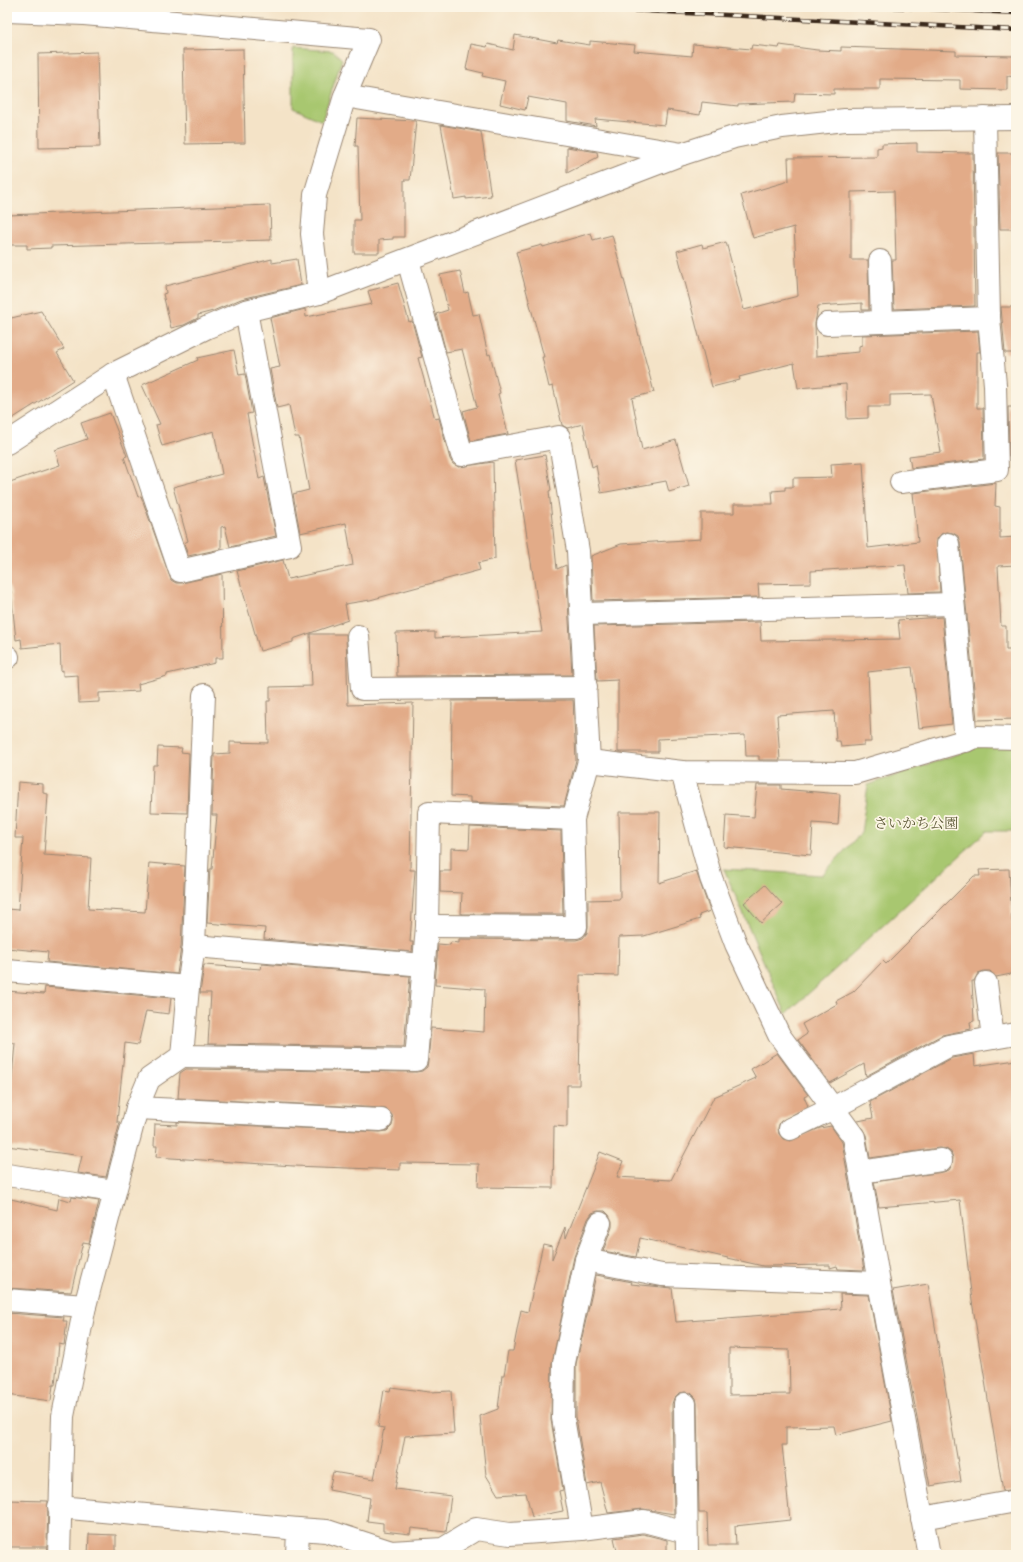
<svg xmlns="http://www.w3.org/2000/svg" width="1023" height="1562" viewBox="0 0 1023 1562" font-family="'IM FELL DW Pica','Noto Serif JP',serif">
	<style>
		.green { fill: #a8c76f; stroke: #727846 }
		.building { fill: #e2ab88; fill-rule: evenodd }
		.lines { fill: none; stroke-linecap: round; stroke-linejoin: round }
		.minor-casing { stroke: #988672; stroke-width: 24 }
		.minor { stroke: #fff; stroke-width: 22 }
		.rail-casing { stroke: #3b2a1e; stroke-width: 4.5 }
		.rail { stroke: #fcf5e5; stroke-width: 3; stroke-dasharray: 9; stroke-linecap: butt }
		.labels { text-anchor: middle; dominant-baseline: central; stroke-width: 3.5; stroke-linejoin: round; paint-order: stroke }
		.park-label { font-size: 14px; fill: #5c5936; stroke: #fcf5e5 }
	</style>
	<rect width="100%" height="100%" fill="#fcf5e5"/>
	<filter id="ink" filterUnits="userSpaceOnUse"><feTurbulence type="fractalNoise" baseFrequency=".025" numOctaves="2"/><feDisplacementMap in="SourceGraphic" scale="8" xChannelSelector="R" yChannelSelector="G"/><feConvolveMatrix kernelMatrix="1 2 1 2 8 2 1 2 1" color-interpolation-filters="sRGB"/></filter>
	<filter id="wash" filterUnits="userSpaceOnUse"><feTurbulence type="fractalNoise" baseFrequency=".012" numOctaves="4" result="noise"/><feDisplacementMap in="SourceGraphic" scale="16" xChannelSelector="R" yChannelSelector="G"/><feGaussianBlur stdDeviation="0.9" result="paint"/><feColorMatrix in="noise" values="0 0 0 0 0 0 0 0 0 0 0 0 0 0 0 0 0 1.4 0 .05"/><feComposite in="paint" operator="in"/></filter>
	<g filter="url(#wash)">
		<rect width="100%" height="100%" fill="#f4e3c7"/>
		<!-- green -->
		<g class="green">
			<path d="M293,48l40,3 9,8 -20,62 -29,-13z"/>
			<path d="M987,744l29,1v86h-29l-201,183 -62,-145 98,6 39,-42 7,-48z"/>
		</g>
		<g id="blocks">
			<!-- building -->
			<g class="building">
				<path d="M515,35l42,8 1,-3 32,5v-4l45,4 -1,6 58,5 1,-12 58,5 1,-4 27,3 1,-3 37,5 24,1v-4l115,4v4l60,1v21l-9,-1v14l-47,-1v-9l-80,-1v10h-46v5l-39,-1 -1,9 -56,2v2l-36,-4 -2,13 -33,-5 -2,15 -70,-6 1,7 -29,-5v-17l-39,-7 -3,13 -25,-6 5,-23 -23,-5 1,-3 -17,-4 5,-25 16,3 1,-3 25,6z"/>
				<path d="M243,49l2,94 -60,1 -2,-94z"/>
				<path d="M97,52l3,95 -61,1 -1,-94z"/>
				<path d="M357,118l59,3 -6,59h-6v57h-11v2l-14,1v13h-25v-33h6l-2,-74h-3z"/>
				<path d="M441,125l40,7 10,64 -25,3v-2l-12,2z"/>
				<path d="M917,143v9l56,1 2,153 -81,3 -2,-49h4l-2,-69 -43,1v68h17l1,50h-7v-7l-44,3 -3,18 1,32 43,-4v-6l3,-1v-10l116,-4 2,21h-3v56h6l1,51 -73,9 -2,-12 32,-4 -10,-58 -41,1v12h-22v11l-21,1 -1,-35 -48,4 -4,-25 -55,14 1,3 -28,7 -35,-136 25,-7 1,4 23,-6 18,68 54,-14 -4,-69 -41,11 -12,-43 48,-14 -1,-23 89,-1v-9l5,-1v-3z"/>
				<path d="M567,147l30,5 1,5 -31,16z"/>
				<path d="M998,153h18v76h-16z"/>
				<path d="M270,205l1,35 -220,6v2l-24,1v-4h-20v-30z"/>
				<path d="M591,233l2,7 19,-5 42,157 -22,6 10,52 34,-10 13,46 -20,6 -3,-11 -65,12 -5,-28 -4,2 -9,-43 -16,4 -5,-3 -9,-39 -4,1 -7,-30h2l-28,-105 26,-7 1,2z"/>
				<path d="M272,259v4l25,-4 4,26 -60,14 -28,12 -15,4v3l-14,7 -13,3 -8,-34 3,-1 -1,-7z"/>
				<path d="M460,271l5,22 3,-1 5,23 6,-1 9,41 2,-1 10,39 -2,1 10,40 -37,7 -8,-30 14,-4 -15,-58 -16,3 -10,-38 12,-4 -8,-35z"/>
				<path d="M398,283l11,39 3,-1 10,36 -4,1 17,61 4,-1 11,41 3,5 6,3 34,-5 2,97 -17,4 2,7 -110,30 -25,4 3,16 -55,19v3l-33,9 -23,-80 46,-11 5,19 65,-14 -7,-42 -46,10 -7,-39 16,-4 -10,-53h-4l-6,-32 -12,3 -7,-39 10,-2 -10,-49 35,-9 1,8 66,-13 -4,-13z"/>
				<path d="M1001,307h15v46h-11z"/>
				<path d="M41,311l23,38 -7,4 16,27 -66,42v-103z"/>
				<path d="M234,350l5,25 6,-1 7,39 -5,1 12,65 5,-2 12,59 -46,11 -5,-21 -4,1v22l-33,7 -4,-13 4,-2 -15,-54 49,-13 -8,-43 -52,15 -6,-21 4,-1 -18,-39 56,-25 -1,-2z"/>
				<path d="M1008,407h8v49h-7z"/>
				<path d="M110,413l17,43 -3,1 14,40 3,-1 30,84 5,3h6l40,-9 1,84h-8v5l-48,11v2l-29,8 1,7 -40,2v9l-20,1 -1,-28 -15,1v-6l-2,1 -1,-27 -38,4 -1,-9 -5,1 -5,-48 -4,-10v-99l53,-18 -5,-15 32,-11 -6,-16z"/>
				<path d="M545,455l6,35 -2,1 8,78 9,-4 6,110 -175,1 -1,-43 39,-1v6l107,-6 -27,-172z"/>
				<path d="M863,462l5,86 50,-6 -5,-49 83,-10 -1,23 5,1v31l16,-1v28l-18,1 3,60h5v24h10v69l-39,1 -17,-177 -2,-7 -5,-3 -7,-1 -5,2 -4,5 3,53 -32,1 -3,-28 -94,6v12l-53,1 1,13 -166,4 -2,-45 30,-12 80,-5v-26h33v-9h39l-1,-13 13,-1v-3h8v-9l39,-1 -1,-13z"/>
				<path d="M942,617l10,107 -33,4 -7,-61 -44,5 3,70h-7v3l-23,2 -1,-6h-4l-2,-30 -57,4 3,45h-21v-4h-13l-1,-21 -87,4v13h-40v-72l-21,1 -3,-55 166,-4 1,19 139,-2 -2,-19z"/>
				<path d="M310,634h36l2,71 65,-2 -3,167h5l-5,72h3l-1,10 -148,-13 1,-11 -58,-5 3,-54h2l5,-54h-5l2,-61 16,-1v-11l38,1 -1,-42h3v-14l42,-1z"/>
				<path d="M573,700l3,60 -12,46 -94,-4v-5l-19,-1 1,-95z"/>
				<path d="M158,747l24,1 -1,4 8,1 -2,60 -36,-1 2,-47h4z"/>
				<path d="M18,782l25,2v9l5,1 -4,61 47,3 -3,51 57,3 4,-49 36,3 -4,81 -4,27 -130,-12 1,-10 -41,-4v-39l11,1 5,-72h-8z"/>
				<path d="M757,785h24v4l59,5 -2,31 -25,-2 -2,32 -87,-8 2,-32 28,2z"/>
				<path d="M619,812h41l-1,71 37,-12 14,40 -11,4 1,4 -56,17 -25,1 -1,39 -38,-1 1,50h-1l-1,60h-12v42l-13,-1 -1,62 -75,-1 1,-23 -79,-1v7l-106,-4 -138,-9 1,-11h-3l1,-22 22,1v-3l203,10 7,-1 5,-5 1,-6 -1,-5 -4,-5 -6,-2 -204,-10 2,-25 6,-4 230,3 6,-1 5,-4 1,-6 3,-33 53,4 1,-43 -50,-4 3,-41 12,1 1,-3 8,1v-4l117,1 7,-2 4,-5 1,-6v-27l32,-1z"/>
				<path d="M470,827l91,4 2,83h-102l1,-21 -22,-1v-21h11v-23l18,1z"/>
				<path d="M1009,869l3,52 4,19v33l-20,4 -6,-6h-6l-6,2 -4,8h-2l2,40 -4,1 1,7 -29,6 -76,41 -2,-12 -34,19 -32,-43 9,-6 -5,-10 35,-20 -1,-3 17,-9 30,-31 3,3 88,-88h6l-1,-6z"/>
				<path d="M765,885l17,19 -21,19 -17,-20z"/>
				<path d="M262,964l148,12 -6,71 -196,-3 3,-51h-11l4,-28 57,4z"/>
				<path d="M45,987l126,11 -2,16 -23,-3 -8,34 -13,-2 -8,79h3l-14,55 -28,-4 4,-17 -75,-10v-35l2,1 6,-69 -8,-1v-51l37,3z"/>
				<path d="M777,1053l31,42 -4,2 4,9 -28,16 -2,6 1,6 4,5 7,2 30,-13 11,-2 11,16 22,128 -26,-1 -1,-3 -7,2v-3l-67,1 -123,-28 -4,19 -33,-6 9,-24v-6l-3,-6 -4,-4h-7l-6,2 -4,6 -14,38 -22,106 -1,57 12,70 -4,1 4,20 -31,6 -6,-24 -28,2 -12,-20 -6,-59 18,-7 4,-34h2l4,-24h5l8,-41 7,2 15,-68 9,2v13l13,-32 1,11 34,-86 23,9 -6,16 54,3 43,-83 42,-19 -5,-9z"/>
				<path d="M974,1054l1,12 41,-6v429l-13,2 -31,-190 -12,-101 -81,7 -5,-25 69,-10 6,-2 3,-5 1,-7 -2,-6 -5,-3 -7,-1 -69,10 -4,-23 -8,-14 15,-3 -3,-16 82,-44z"/>
				<path d="M72,1197l27,4 -10,42 -6,-1 -12,50 -64,-4v-90l50,12 2,-12 12,3z"/>
				<path d="M596,1275l36,7 -1,2 41,4 4,34 165,-13 -1,-15 29,1 23,126 -56,14 -2,-9 -48,1v18h-4l8,75 -55,6 1,19h-28l-1,-32h-8l-2,-110 -1,-5 -5,-5 -6,-1 -6,1 -5,5 -2,6 2,110 -31,-5 -35,4 -8,-31 -13,3 -11,-68v-53zM729,1348l60,2 1,44 -61,1z"/>
				<path d="M928,1284l33,197 -31,5 -37,-196z"/>
				<path d="M7,1313l57,4 -1,4h4l-3,24 -5,-1 -4,41h-2l-2,16 -44,-6z"/>
				<path d="M391,1387l38,5 22,-1 3,42 -49,3 -10,53 56,7 -5,36 -35,-4 -1,6 -27,-3v-8l-16,-2 3,-23 -41,-8 4,-18 41,7 10,-51 -6,-1 6,-37 6,1z"/>
				<path d="M7,1500l41,1 -1,46h-40z"/>
				<path d="M89,1534l27,1v20h-28z"/>
				<path d="M643,1534l24,6v15h-49l-4,-17z"/>
			</g>
		</g>
	</g>
	<g filter="url(#ink)">
		<use href="#blocks" fill-opacity="0" stroke="#988672" stroke-width="1"/>
		<g class="lines">
			<!-- minor casing -->
			<g class="minor-casing">
				<g id="minor">
					<path d="M7,11l77,3 285,25 -24,57 -30,99 -3,39 7,59"/>
					<path d="M345,96l337,58"/>
					<path d="M408,260l54,195 97,-18 19,114 11,210 -16,58 3,108 -149,-1"/>
					<path d="M880,261l2,61"/>
					<path d="M827,324l162,-6"/>
					<path d="M113,374l67,197 110,-25 -44,-235"/>
					<path d="M7,443l106,-69 95,-47 38,-16 73,-18 363,-139 52,-17 48,-10 63,-7 171,-2"/>
					<path d="M901,482l96,-12 -2,-85 -6,-67 -4,-200"/>
					<path d="M948,544l18,197"/>
					<path d="M583,614l370,-10"/>
					<path d="M358,636l4,53 224,-2"/>
					<path d="M7,657h1"/>
					<path d="M204,695l-10,251 -6,41 -6,69 234,4 11,-134 2,-113 144,6"/>
					<path d="M589,761l93,11 173,1 122,-36 39,1"/>
					<path d="M682,772l29,106 25,66 43,91 75,102 25,146 50,272"/>
					<path d="M194,946l230,19"/>
					<path d="M7,971l181,16"/>
					<path d="M986,983l7,55"/>
					<path d="M137,1108l244,12"/>
					<path d="M790,1129l43,-21 115,-62 68,-12"/>
					<path d="M860,1172l81,-12"/>
					<path d="M7,1175l107,16"/>
					<path d="M586,1260l76,15 217,8"/>
					<path d="M7,1300l78,6"/>
					<path d="M685,1404l2,151"/>
					<path d="M59,1507l239,22 -1,26"/>
					<path d="M922,1518l94,-17"/>
					<path d="M298,1529l29,2 64,21 52,-3 33,-20 34,5 72,-5 62,-8 42,11"/>
					<path d="M582,1529l-19,-111 1,-55 22,-103 14,-37"/>
					<path d="M59,1555l4,-139 22,-110 52,-198 12,-29 33,-23"/>
				</g>
			</g>
			<!-- minor -->
			<use href="#minor" class="minor"/>
			<!-- rail casing -->
			<g class="rail-casing">
				<g id="rail">
					<path d="M569,7l447,23"/>
					<path d="M893,7l123,6"/>
				</g>
			</g>
			<!-- rail -->
			<use href="#rail" class="rail"/>
		</g>
	</g>
	<g class="labels">
		<!-- park labels -->
		<g class="park-label">
			<text x="916" y="824">さいかち公園</text>
		</g>
	</g>
	<!-- margin -->
	<rect width="1023" height="1562" fill="none" stroke="#fcf5e5" stroke-width="24"/>
</svg>
